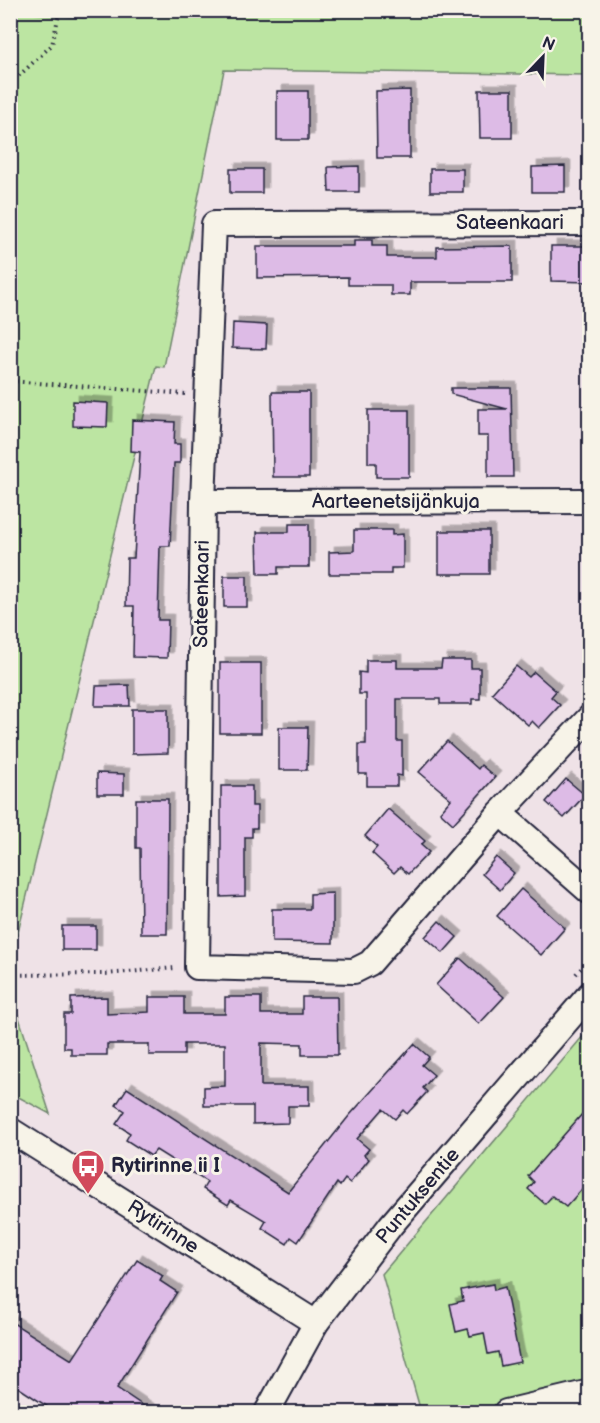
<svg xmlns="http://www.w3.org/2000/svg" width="600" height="1423" viewBox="0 0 600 1423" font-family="'Balsamiq Sans',sans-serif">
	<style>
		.green { fill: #bce5a2; stroke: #6f846e; stroke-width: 1.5 }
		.building { fill: #ddbbe6; stroke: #22223b; stroke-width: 1.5; filter: url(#shadow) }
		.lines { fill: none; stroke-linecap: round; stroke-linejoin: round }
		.minor-casing { stroke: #22223b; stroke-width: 28 }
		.path { stroke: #22223b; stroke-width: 4; stroke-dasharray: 1.5 4.5; stroke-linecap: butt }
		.minor { stroke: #f7f3e8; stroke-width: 24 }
		.labels { text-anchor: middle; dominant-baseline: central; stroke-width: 6; stroke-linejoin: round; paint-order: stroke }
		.street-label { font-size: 20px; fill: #22223b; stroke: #f7f3e8 }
		.poi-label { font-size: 20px; font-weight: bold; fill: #22223b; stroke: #f7f3e8; text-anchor: start }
	</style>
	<defs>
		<filter id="shadow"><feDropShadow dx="5.5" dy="-5.5" stdDeviation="0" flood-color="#0004"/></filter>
	</defs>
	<rect width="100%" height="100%" fill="#efe2e7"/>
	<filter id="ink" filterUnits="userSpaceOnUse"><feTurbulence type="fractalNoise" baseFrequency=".0167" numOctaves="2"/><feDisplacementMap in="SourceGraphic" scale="12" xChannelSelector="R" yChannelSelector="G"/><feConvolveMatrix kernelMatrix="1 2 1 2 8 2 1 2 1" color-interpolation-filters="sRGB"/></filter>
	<g filter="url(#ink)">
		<!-- green -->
		<g class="green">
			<path d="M101,10l489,1 -1,64 -365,-5 -60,297 -8,-1 -142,583 -3,1 -1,-939 74,7z"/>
			<path d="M10,993h1l39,121 -39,-21z"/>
			<path d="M589,1029v383h-168l-39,-138z"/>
		</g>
		<!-- building -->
		<g class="building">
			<path d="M410,90v68h-33l-1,-67z"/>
			<path d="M479,90h33v48h-32z"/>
			<rect x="277" y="91" width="31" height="49"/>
			<path d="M359,166v26h-30l-1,-25z"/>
			<path d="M565,166v26h-33v-25z"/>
			<rect x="230" y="169" width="32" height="24"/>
			<rect x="430" y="169" width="33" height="23"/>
			<path d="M354,240h18v6h15v11h50v-10l75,-1v36h-102v13h-19v-10h-43v-8l-91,1v-32h97z"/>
			<path d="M551,246h39v36l-39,-1z"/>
			<path d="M233,323l34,2 -1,24 -34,-1z"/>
			<path d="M451,388h60l2,89h-25v-41h-10v-27h29l-56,-15z"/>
			<path d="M272,392h37v85h-36z"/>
			<path d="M73,401l35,2 -1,24 -34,-1z"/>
			<path d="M368,410h41v67h-33v-14h-8z"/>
			<path d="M132,420l43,2 -1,22h6v19h-6l-4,83h-10l-2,74h10l-1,38 -34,-1 1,-51h-8l1,-48h7l6,-106 -9,-1z"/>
			<path d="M289,524h20v43h-31v7h-20l-1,-42h32z"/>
			<path d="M354,530h38v5l11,-1v34h-12v6h-62v-22l25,-1z"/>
			<rect x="439" y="531" width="50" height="43"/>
			<rect x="224" y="576" width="23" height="31"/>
			<path d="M366,660h31v8h44l1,-8h29v8h9v31h-8v5h-32v-5h-43v42h5v35l-5,-1v11h-30v-12h-8v-30h7v-50h-7v-22l7,1z"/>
			<rect x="220" y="663" width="41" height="70"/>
			<path d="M516,666l13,11 5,-5 22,19 -5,6 9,8 -21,23 -7,-7 -4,4 -36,-32z"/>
			<path d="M129,685l1,21h-35l1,-20z"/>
			<path d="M132,709h36v44l-36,1z"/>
			<path d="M279,727h29l-1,43h-28z"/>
			<path d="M447,741l31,28 3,-4 14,12 -42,47 -13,-12 11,-13 -32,-27z"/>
			<path d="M97,773l27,1v20h-27z"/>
			<path d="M566,779l19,16 -21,23 -18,-16z"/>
			<path d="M221,786h31v20h5v22h-5v9h-7v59l-24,1z"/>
			<path d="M136,799h32l-1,135h-26l-1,-86h-4z"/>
			<path d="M388,809l37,32 -4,4 8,7 -21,22 -8,-7 -6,6 -22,-20 5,-6 -12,-11z"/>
			<path d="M496,857l18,16 -14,17 -18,-16z"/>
			<path d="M521,889l44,39 -24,27 -44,-39z"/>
			<path d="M333,893v50l-61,-1v-33h38v-15z"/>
			<path d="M439,921l18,16 -14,16 -18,-16z"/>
			<rect x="62" y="926" width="34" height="24"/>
			<path d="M460,958l44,39 -25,27 -43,-39z"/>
			<path d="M107,997v17l42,-2v-15h35v17h41v-17h36v17h41v-17h35l1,58h-36v-11l-41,-1v43h48v20h-21v17l-35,1v-18h-49v-19l21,-1v-42h-41v11h-35v-11h-42v11h-36v-7h-7v-34h7v-16z"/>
			<path d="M414,1044l15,13 -7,8 12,10 -11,13 4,4 -20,22 -4,-4 -8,9 -12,-10 -26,30 12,10 -5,6 5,4 -19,24 -5,-4 -5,7 -3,-3 -39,59 -7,-5 -4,7 -25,-16 4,-7 -35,-21 -3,5 -25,-16 4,-7 -51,-32 -5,6 -25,-16 4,-7 -14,-9 9,-13 -9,-6 11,-17 161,104 61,-76z"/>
			<path d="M590,1105v75l-24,27 -14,-11 -7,8 -17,-15 6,-7 -6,-6z"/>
			<path d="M137,1260l26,16 -3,5 17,11 -60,96 37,25h-97l-47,-31v-61l62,39z"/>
			<path d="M493,1284l1,6 11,-3 15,75 -19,4 -3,-14 -10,2 -4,-21 -14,3 -2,-7 -12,3 -6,-28 13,-3 -2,-11z"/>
		</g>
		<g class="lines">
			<!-- minor casing -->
			<g class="minor-casing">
				<g id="minor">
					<path d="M590,223l-376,1 -11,278 -6,465 157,4 16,-8 130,-150 90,-96"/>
					<path d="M203,502l387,-1"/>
					<path d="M500,813l90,79"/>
					<path d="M10,1130l306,193"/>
					<path d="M267,1412l49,-89 75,-98 199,-231"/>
					<path d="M506,1412l84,-20"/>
				</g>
			</g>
			<!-- path -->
			<g class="path">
				<path d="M10,84l42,-39 8,-35"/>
				<path d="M10,381l176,13"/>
				<path d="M576,974l14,-15"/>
				<path d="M10,975l95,-1 70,-6"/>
			</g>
			<!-- minor -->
			<use href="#minor" class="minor"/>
		</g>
	</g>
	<!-- icons -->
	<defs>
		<g id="bus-pin" transform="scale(1.725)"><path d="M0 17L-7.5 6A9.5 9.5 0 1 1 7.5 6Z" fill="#d1495b" stroke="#f7f3e8"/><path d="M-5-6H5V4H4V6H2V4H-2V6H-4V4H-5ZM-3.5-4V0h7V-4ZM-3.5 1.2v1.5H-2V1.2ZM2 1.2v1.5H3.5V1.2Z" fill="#fff"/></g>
	</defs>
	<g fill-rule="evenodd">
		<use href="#bus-pin" x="88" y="1166"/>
	</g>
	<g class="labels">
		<!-- street labels -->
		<g class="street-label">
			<text x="510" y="223">Sateenkaari</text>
			<text x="396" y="502">Aarteenetsijänkuja</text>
			<text transform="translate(202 594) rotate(-89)">Sateenkaari</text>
			<text transform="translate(418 1196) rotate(-50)">Puntuksentie</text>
			<text transform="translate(163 1227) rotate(33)">Rytirinne</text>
		</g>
		<!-- poi labels -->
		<g class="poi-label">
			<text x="111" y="1166">Rytirinne ii I</text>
		</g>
	</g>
	<!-- margin -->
	<rect width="600" height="1423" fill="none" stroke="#f7f3e8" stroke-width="36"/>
	<rect x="18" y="18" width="564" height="1387" fill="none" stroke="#22223b" stroke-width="2" filter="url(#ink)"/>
	<!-- north arrow -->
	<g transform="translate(543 57) rotate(23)" stroke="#f7f3e8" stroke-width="4.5" paint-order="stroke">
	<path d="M0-4.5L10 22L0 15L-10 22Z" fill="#22223b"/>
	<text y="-9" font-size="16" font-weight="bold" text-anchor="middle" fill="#22223b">N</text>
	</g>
</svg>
